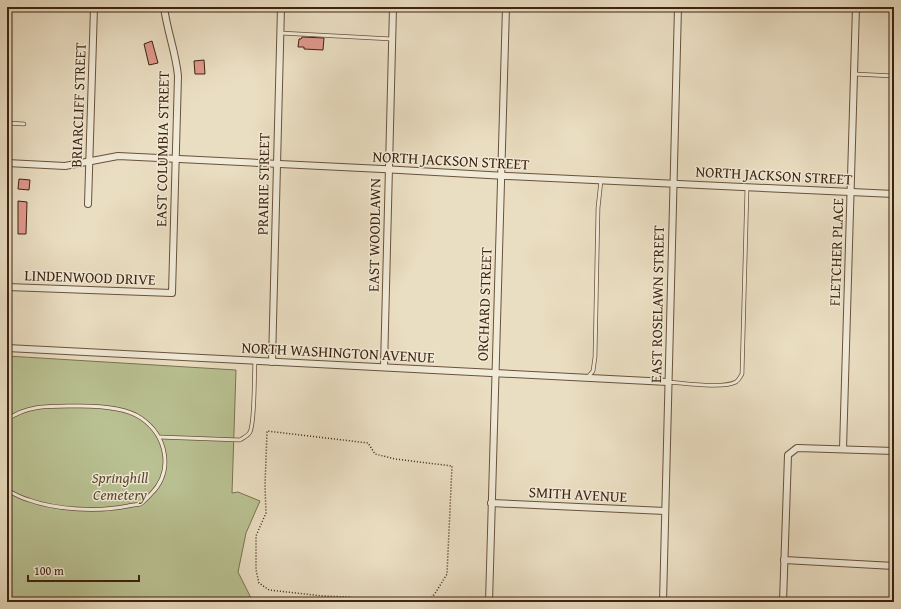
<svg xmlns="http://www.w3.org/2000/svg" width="901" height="609" viewBox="0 0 901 609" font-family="'Gentium Book Plus',serif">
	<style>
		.green { fill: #b9c192; stroke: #7b7251 }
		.building { fill: #e0998d; stroke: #3d2310 }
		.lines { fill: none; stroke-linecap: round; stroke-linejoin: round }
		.service-casing { stroke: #68523c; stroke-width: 4.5 }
		.minor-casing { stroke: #68523c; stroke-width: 8 }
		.path { stroke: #3d2310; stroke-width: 1.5; stroke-dasharray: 1 2; stroke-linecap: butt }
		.service { stroke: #f1ead7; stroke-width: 3 }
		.minor { stroke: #f1ead7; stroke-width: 6 }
		.labels { text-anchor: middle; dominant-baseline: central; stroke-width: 3; stroke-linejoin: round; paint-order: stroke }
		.street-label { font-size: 15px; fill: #3d2310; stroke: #f1ead7 }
		.park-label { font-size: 15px; font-style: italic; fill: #5c4a30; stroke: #f1ead7 }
	</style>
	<rect width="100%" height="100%" fill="#eadec2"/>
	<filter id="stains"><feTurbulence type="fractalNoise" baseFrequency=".005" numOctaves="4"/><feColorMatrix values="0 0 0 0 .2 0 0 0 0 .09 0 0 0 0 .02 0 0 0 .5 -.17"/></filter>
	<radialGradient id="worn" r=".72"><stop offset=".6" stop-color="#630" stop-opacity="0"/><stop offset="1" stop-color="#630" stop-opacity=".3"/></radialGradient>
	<!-- green -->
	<path class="green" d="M7,356l229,14 -4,123 6,-1 22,9 -14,32 -8,39 14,28 38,2h-283z"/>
	<!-- building -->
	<g class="building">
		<path d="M302,37l22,1 -1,12 -19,-1v-2h-6l1,-8h2z"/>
		<path d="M152,41l6,22 -9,2 -5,-21z"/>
		<path d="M204,60l1,14h-10l-1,-13z"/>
		<path d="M19,179l11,1 -1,10 -11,-1z"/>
		<path d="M18,201l9,1 -1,32h-8z"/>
	</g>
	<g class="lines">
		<!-- service casing -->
		<g class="service-casing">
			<g id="service">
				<path d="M280,33l112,6"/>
				<path d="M854,74l40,2"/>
				<path d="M7,123l17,1"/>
				<path d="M587,378l6,-7 2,-14 3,-149 3,-28"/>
				<path d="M668,382c16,1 54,7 68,0 3,-2 4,-5 6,-8l5,-187"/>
				<path d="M7,420c20,-16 48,-14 73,-14 19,0 45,1 61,12 26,18 33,53 10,76 -3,3 -7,8 -11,10 -4,1 -9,1 -12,2 -29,6 -71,4 -99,-6 -8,-2 -15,-6 -22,-10"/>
				<path d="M159,437l81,3c3,-2 8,-4 10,-8 5,-10 4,-57 5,-71"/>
			</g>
		</g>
		<!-- minor casing -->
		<g class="minor-casing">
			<g id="minor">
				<path d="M7,163l58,3 53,-10 264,13 124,7 388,18"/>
				<path d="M88,204l6,-197"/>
				<path d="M7,287l165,6 6,-217c-2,-23 -11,-45 -14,-69"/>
				<path d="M7,348l661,34"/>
				<path d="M272,362l9,-355"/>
				<path d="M384,367l9,-360"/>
				<path d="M843,449l13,-442"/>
				<path d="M491,503l174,8"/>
				<path d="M784,560l110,6"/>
				<path d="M489,602l17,-595"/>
				<path d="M663,602l15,-595"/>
				<path d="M783,602l5,-147 9,-7 97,3"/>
			</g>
		</g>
		<!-- path -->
		<path class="path" d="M370,602l-21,-5 -26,-1 -54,-6 -10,-7 -3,-13v-34l10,-23 -1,-27 2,-55 101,12 7,11 20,5 57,7 -5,108 -11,18 -8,10"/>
		<!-- service -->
		<use href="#service" class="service"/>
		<!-- minor -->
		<use href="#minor" class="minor"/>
	</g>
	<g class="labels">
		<!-- street labels -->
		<g class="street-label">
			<text transform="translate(78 105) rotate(-88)">BRIARCLIFF STREET</text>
			<text transform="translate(162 149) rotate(-89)">EAST COLUMBIA STREET</text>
			<text transform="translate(451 160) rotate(3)">NORTH JACKSON STREET</text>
			<text transform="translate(774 175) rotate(3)">NORTH JACKSON STREET</text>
			<text transform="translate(263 184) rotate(-89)">PRAIRIE STREET</text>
			<text transform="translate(374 235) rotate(-89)">EAST WOODLAWN</text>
			<text transform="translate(836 252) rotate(-88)">FLETCHER PLACE</text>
			<text transform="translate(90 277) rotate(2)">LINDENWOOD DRIVE</text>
			<text transform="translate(484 304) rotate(-88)">ORCHARD STREET</text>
			<text transform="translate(657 304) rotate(-89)">EAST ROSELAWN STREET</text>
			<text transform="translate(338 352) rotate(3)">NORTH WASHINGTON AVENUE</text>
			<text transform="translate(578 494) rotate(3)">SMITH AVENUE</text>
		</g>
		<!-- park labels -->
		<g class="park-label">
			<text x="120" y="477">Springhill<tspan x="120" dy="17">Cemetery</tspan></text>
		</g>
	</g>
	<!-- margin -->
	<rect width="901" height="609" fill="none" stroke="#eadec2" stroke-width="24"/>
	<rect x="8" y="8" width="885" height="593" fill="none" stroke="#3d2310" stroke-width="2"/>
	<rect x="12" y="12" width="877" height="585" fill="none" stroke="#3d2310"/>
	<!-- scale -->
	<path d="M28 575v6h111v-6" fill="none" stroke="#3d2310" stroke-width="2"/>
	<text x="34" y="575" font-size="12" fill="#3d2310" stroke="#f1ead7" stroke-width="3" paint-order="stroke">100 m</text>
	<rect width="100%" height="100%" filter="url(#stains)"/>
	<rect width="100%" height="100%" fill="url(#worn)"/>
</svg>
